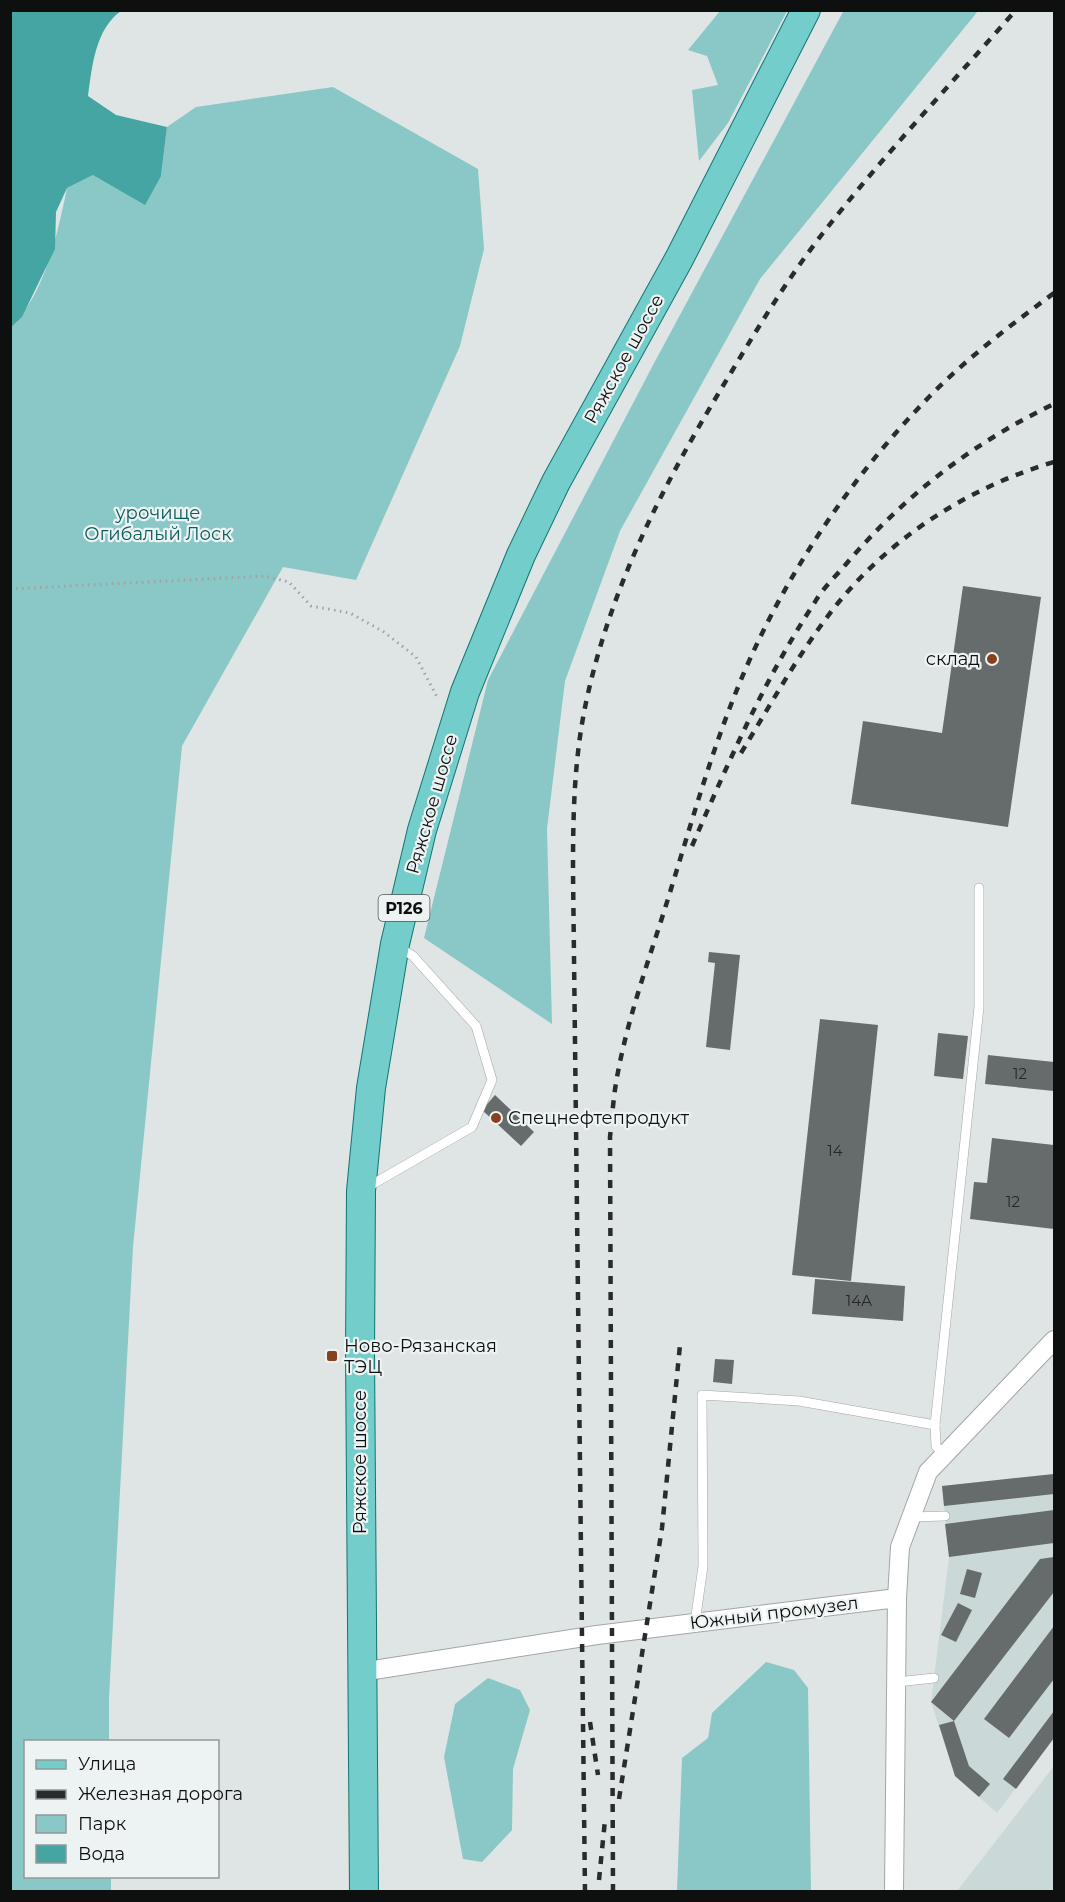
<svg xmlns="http://www.w3.org/2000/svg" width="1065" height="1902" viewBox="0 0 1065 1902" font-family="Montserrat,sans-serif">
	<style>
		.built { fill: #cad9d8 }
		.green { fill: #89c8c6 }
		.water { fill: #44a5a3 }
		.building { fill: #666b6b }
		.lines { fill: none; stroke-linecap: round; stroke-linejoin: round }
		.service-casing { stroke: #a1a6a6; stroke-width: 10 }
		.minor-casing { stroke: #a1a6a6; stroke-width: 20 }
		.primary-casing { stroke: #127573; stroke-width: 30 }
		.path { stroke: #9ea3a3; stroke-width: 3; stroke-dasharray: 1.5 4.5; stroke-linecap: butt }
		.service { stroke: #fff; stroke-width: 9 }
		.minor { stroke: #fff; stroke-width: 18 }
		.primary { stroke: #72cdcb; stroke-width: 28 }
		.rail { stroke: #292c2c; stroke-width: 4.5; stroke-dasharray: 8 8; stroke-linecap: butt }
		.poi-dot { fill: #884120; stroke: #edf3f2; stroke-width: 2 }
		.labels { text-anchor: middle; dominant-baseline: central; stroke-width: 4.5; stroke-linejoin: round; paint-order: stroke }
		.number-label { font-size: 15px; fill: #242727 }
		.shield { fill: #edf3f2; stroke: #515454; stroke-width: 1.5 }
		.shield-label { font-size: 16px; font-weight: bold; fill: #0e1010 }
		.street-label { font-size: 18px; fill: #0e1010; stroke: #edf3f2 }
		.park-label { font-size: 18px; fill: #095e5c; stroke: #edf3f2 }
		.poi-label { font-size: 18px; fill: #0e1010; stroke: #edf3f2; text-anchor: start }
	</style>
	<rect width="100%" height="100%" fill="#dfe5e5"/>
	<!-- built -->
	<g class="built">
		<path d="M1054,1474v264l-57,75 -42,-37 -24,-74 18,-145 -7,-71z"/>
		<path d="M1054,1766v125h-97z"/>
	</g>
	<!-- green -->
	<g class="green">
		<path d="M844,10l134,1 -218,268 -140,252 -55,150 -18,148 5,195 -128,-86 64,-258 164,-313z"/>
		<path d="M720,11h67l-59,112 -29,38 -7,-71 26,-5 -11,-29 -19,-6z"/>
		<path d="M333,87l145,82 6,80 -24,97 -104,234 -73,-13 -101,179 -49,501 -24,451v43l-83,1v134l85,1v14h-100l-1,-1564c35,-31 48,-96 57,-139l26,-13 68,1 6,-49 29,-20z"/>
		<path d="M766,1662l28,8 14,18 3,203h-134l5,-133 26,-20 4,-25z"/>
		<path d="M488,1678l32,12 10,20 -17,59 -1,61 -30,32 -19,-3 -19,-102 11,-53z"/>
	</g>
	<!-- water -->
	<path class="water" d="M11,10l110,1c-26,18 -29,57 -33,85l28,19 51,12 -6,49 -16,29 -52,-30 -26,13 -11,24 -1,37 -33,68 -11,10z"/>
	<!-- building -->
	<g class="building">
		<path d="M963,586l78,11 -33,230 -157,-23 12,-83 79,12z"/>
		<path d="M709,952l31,3 -10,95 -24,-3 9,-84 -7,-1z"/>
		<path d="M820,1019l58,6 -27,256 -59,-6z"/>
		<path d="M938,1033l30,3 -5,43 -29,-3z"/>
		<path d="M988,1055l66,7v29l-69,-7z"/>
		<path d="M495,1095l39,37 -13,14 -39,-36z"/>
		<path d="M992,1138l62,7v84l-84,-10 4,-37 13,1z"/>
		<path d="M815,1279l90,7 -2,35 -91,-7z"/>
		<path d="M715,1359l19,1 -2,24 -19,-2z"/>
		<path d="M1054,1474v20l-110,12 -2,-20z"/>
		<path d="M1054,1510v33l-105,14 -4,-33z"/>
		<path d="M1054,1557v35l-100,129 15,45 21,18 -11,13 -24,-21 -16,-51 15,-4 -23,-19 109,-143z"/>
		<path d="M967,1569l15,4 -7,25 -15,-4z"/>
		<path d="M958,1603l14,7 -16,32 -15,-7z"/>
		<path d="M1054,1626v53l-45,59 -25,-19z"/>
		<path d="M1054,1711v27l-38,51 -13,-10z"/>
	</g>
	<g class="lines">
		<!-- service casing -->
		<g class="service-casing">
			<g id="service">
				<path d="M366,1188l106,-61 20,-47 -16,-54 -63,-70 -14,-9"/>
				<path d="M944,1456l-8,-10 -1,-21 44,-418v-119"/>
				<path d="M911,1517l34,-1"/>
				<path d="M695,1623l8,-57 -1,-171 97,6 136,24"/>
				<path d="M897,1682l37,-4"/>
			</g>
		</g>
		<!-- minor casing -->
		<g class="minor-casing">
			<g id="minor">
				<path d="M897,1598l3,-51 28,-75 126,-132"/>
				<path d="M361,1672l236,-37 300,-37 -3,294"/>
			</g>
		</g>
		<!-- primary casing -->
		<g class="primary-casing">
			<path id="primary" d="M364,1892l-4,-539 1,-162 10,-103 24,-144 27,-114 43,-138 56,-137 35,-73 123,-223 127,-249"/>
		</g>
		<!-- path -->
		<path class="path" d="M10,589l255,-13 24,6 22,24 39,7 34,19 32,25 22,42"/>
		<!-- service -->
		<use href="#service" class="service"/>
		<!-- minor -->
		<use href="#minor" class="minor"/>
		<!-- primary -->
		<use href="#primary" class="primary"/>
		<!-- rail -->
		<g class="rail">
			<path d="M741,753c30,-49 58,-100 93,-145 55,-70 135,-121 220,-146"/>
			<path d="M692,846c36,-83 73,-168 123,-244 8,-14 21,-26 32,-39 57,-67 127,-121 207,-159"/>
			<path d="M590,1722l8,53"/>
			<path d="M619,1799l43,-271 18,-183"/>
			<path d="M599,1880l6,-60"/>
			<path d="M585,1892l-12,-1020c0,-58 1,-116 14,-174 26,-119 82,-224 145,-327 28,-47 57,-94 91,-138 60,-77 128,-149 193,-223"/>
			<path d="M613,1892l-3,-755c2,-18 3,-36 6,-54 11,-66 36,-131 55,-194 21,-68 40,-136 67,-202 43,-106 111,-208 191,-290 38,-39 82,-72 125,-104"/>
		</g>
	</g>
	<!-- markers -->
	<g class="poi-dot">
		<circle cx="992" cy="659" r="6"/>
		<circle cx="496" cy="1118" r="6"/>
		<rect x="326" y="1350" width="12" height="12" rx="3"/>
	</g>
	<g class="labels">
		<!-- number labels -->
		<g class="number-label">
			<text x="1020" y="1073">12</text>
			<text x="835" y="1150">14</text>
			<text x="1013" y="1201">12</text>
			<text x="859" y="1300">14А</text>
		</g>
		<!-- shield labels -->
		<rect class="shield" x="378.5" y="895" width="51" height="26" rx="4.5"/>
		<g class="shield-label">
			<text x="404" y="908">Р126</text>
		</g>
		<!-- street labels -->
		<g class="street-label">
			<text transform="translate(624 359) rotate(-61)">Ряжское шоссе</text>
			<text transform="translate(432 804) rotate(-74)">Ряжское шоссе</text>
			<text transform="translate(360 1462) rotate(-90)">Ряжское шоссе</text>
			<text transform="translate(774 1613) rotate(-7)">Южный промузел</text>
		</g>
		<!-- park labels -->
		<g class="park-label">
			<text x="158" y="513">урочище<tspan x="158" dy="21">Огибалый Лоск</tspan></text>
		</g>
		<!-- poi labels -->
		<g class="poi-label">
			<text x="980" y="659" text-anchor="end">склад</text>
			<text x="508" y="1118">Спецнефтепродукт</text>
			<text x="344" y="1346">Ново-Рязанская<tspan x="344" dy="21">ТЭЦ</tspan></text>
		</g>
	</g>
	<!-- border -->
	<rect width="1065" height="1902" fill="none" stroke="#0e1010" stroke-width="24"/>
	<!-- legend -->
	<rect x="24" y="1740" width="195" height="138" fill="#edf3f2" stroke="#949898" stroke-width="1.5"/>
	<rect x="36" y="1760" width="30" height="9" fill="#72cdcb" stroke="#949898" stroke-width="1.5"/>
	<text x="78" y="1770" font-size="18" fill="#0e1010">Улица</text>
	<rect x="36" y="1790" width="30" height="9" fill="#292c2c" stroke="#949898" stroke-width="1.5"/>
	<text x="78" y="1800" font-size="18" fill="#0e1010">Железная дорога</text>
	<rect x="36" y="1815" width="30" height="18" fill="#89c8c6" stroke="#949898" stroke-width="1.5"/>
	<text x="78" y="1830" font-size="18" fill="#0e1010">Парк</text>
	<rect x="36" y="1845" width="30" height="18" fill="#44a5a3" stroke="#949898" stroke-width="1.5"/>
	<text x="78" y="1860" font-size="18" fill="#0e1010">Вода</text>
</svg>
